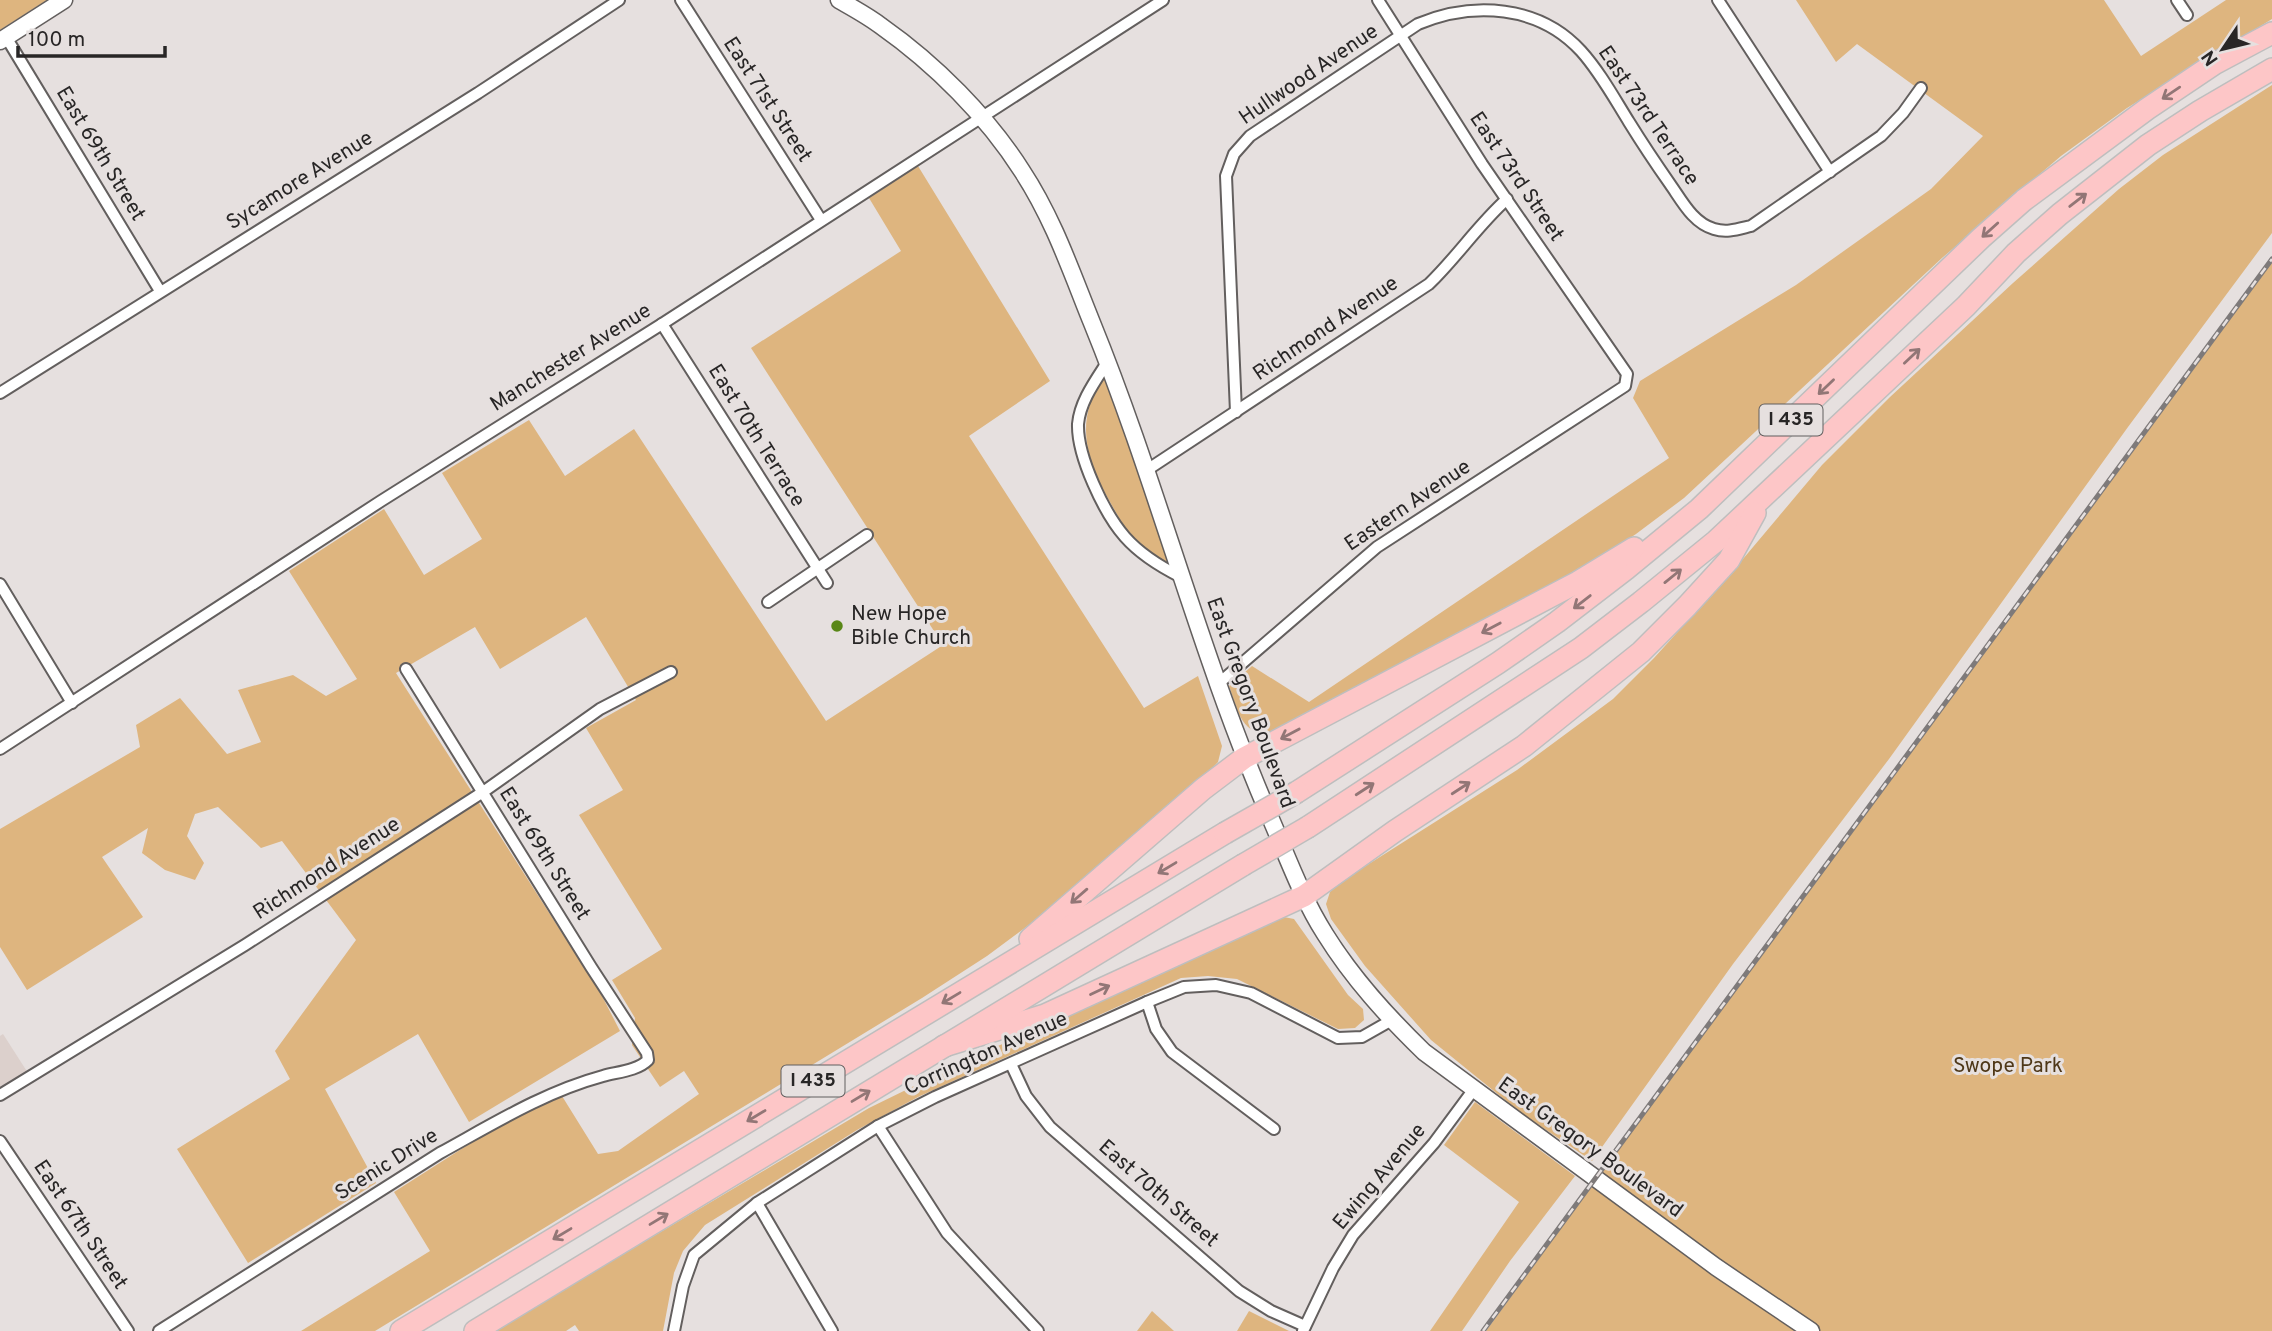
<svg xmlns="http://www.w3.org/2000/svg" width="2272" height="1331" viewBox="0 0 2272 1331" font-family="Overpass,sans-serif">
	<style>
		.built { fill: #dcd0cc }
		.green { fill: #deb57f }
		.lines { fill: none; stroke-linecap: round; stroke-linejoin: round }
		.street-casing { stroke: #635f5e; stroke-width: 14 }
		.secondary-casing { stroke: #635f5e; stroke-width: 19 }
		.highway-casing { stroke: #bebebe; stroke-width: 24 }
		.street { stroke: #fff; stroke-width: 10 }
		.secondary { stroke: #fff; stroke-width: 16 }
		.highway { stroke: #fdc6c7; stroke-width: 21 }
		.rail-casing { stroke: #7e7a7a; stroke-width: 5 }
		.rail { stroke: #e6e0df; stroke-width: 2.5; stroke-dasharray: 8; stroke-linecap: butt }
		.highway-bridge-casing { stroke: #bebebe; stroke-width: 24; stroke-linecap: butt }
		.highway-bridge { stroke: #fdc6c7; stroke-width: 21 }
		.oneway { stroke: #927676 }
		.poi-dot { fill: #598717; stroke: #e6e0df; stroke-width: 2.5 }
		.labels { text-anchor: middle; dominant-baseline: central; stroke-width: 6; stroke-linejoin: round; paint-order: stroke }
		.shield { fill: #e6e0df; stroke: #615e5e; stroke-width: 2 }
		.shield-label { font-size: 19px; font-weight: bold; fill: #282626 }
		.street-label { font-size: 21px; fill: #282626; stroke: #e6e0df }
		.poi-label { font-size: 21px; fill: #282626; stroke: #e6e0df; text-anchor: start }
		.park-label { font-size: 21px; fill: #4e3717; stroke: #e6e0df }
	</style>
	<rect width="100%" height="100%" fill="#e6e0df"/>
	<!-- built -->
	<path class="built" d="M3,1034l25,39 -28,18v-55z"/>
	<!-- green -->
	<g class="green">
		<path d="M0,0h47l-47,30z"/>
		<path d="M1796,0h308l37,56 85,-56h46v19l-145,89 -66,48 -119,102 -258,240 -48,36 -80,53 -289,150c-28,-8 -29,-27 -38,-51l23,-20 57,36 360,-244 -36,-60 7,-17 156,-96 135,-96 52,-53 -126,-92 -21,18z"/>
		<path d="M2272,85v148l-144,194 -239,332 -156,205 -141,197 -71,-48 -90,-73 -66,-74 -34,-47 -5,-15 4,-12 12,-11 175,-111 96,-71 41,-41 78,-86 90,-107 68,-68 123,-114 106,-94 44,-34z"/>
		<path d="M918,166l132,215 -81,55 175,272 54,-32 24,70 -4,16 -12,13 -165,141 -54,40 -65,42 -547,333h-74l129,-80 -36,-59 163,-104 41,66 20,-3 81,-57 -15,-23 -24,16 -28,-42 3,-27 -23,-38 50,-31 -83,-134 44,-25 -37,-62 50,-28 -50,-83 -86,52 -25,-42 -79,46 205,321 19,37 -151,91 -51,-88 -93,55 51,94 -128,80 -71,-114 113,-70 -15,-28 81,-111 -74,-99 -21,7 -43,-41 -23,7 -8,22 17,27 -9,17 -30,-10 -23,-17 6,-25 -46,29 41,60 -116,73 -27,-43v-118l140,-82 -4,-22 44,-27 47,56 34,-12 -23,-52 55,-15 33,21 31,-17 -68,-108 95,-62 40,66 58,-36 -40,-66 87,-53 36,56 69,-47 192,292 117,-76 -192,-297 150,-97 -32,-53z"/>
		<path d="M2272,259v1072h-786l384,-527z"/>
		<path d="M1103,379l6,2 62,178 -2,6c-10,-7 -22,-14 -31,-23 -13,-11 -20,-26 -28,-40 -24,-41 -36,-82 -7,-123z"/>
		<path d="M1284,917l10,2 54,76 15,14 1,11 -9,8 -17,1 -101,-50 -29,-3 -27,2 -263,119 -61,33 -152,95 -22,26 -9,22 -11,58h-84l-4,-6 -9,6h-72l375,-223 92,-45 302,-139z"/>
		<path d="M1475,1102l100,74 -65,85 -48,70h-32l89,-129 -75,-57z"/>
		<path d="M1152,1311l22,20h-37z"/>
		<path d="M1249,1311l40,20h-52z"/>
	</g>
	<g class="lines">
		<!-- street casing -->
		<g class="street-casing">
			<g id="street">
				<path d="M681,0l140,220"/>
				<path d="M1718,0l112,172"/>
				<path d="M2177,0l10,15"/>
				<path d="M6,37l154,254"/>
				<path d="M662,324l165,259"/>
				<path d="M1108,361c-12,19 -28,40 -30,63 -1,32 26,89 47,113 15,17 36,30 56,40"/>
				<path d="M0,393l478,-300 141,-93"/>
				<path d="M1236,412l-10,-236 8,-22 16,-18 168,-112c55,-23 121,-19 163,27 19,21 33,47 48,71 13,21 27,42 41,62 12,17 23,39 44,45 13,4 24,0 37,-3l130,-90 22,-23 18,-25"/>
				<path d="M1147,470l282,-186c28,-27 49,-59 78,-85"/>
				<path d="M0,584l72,119"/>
				<path d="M768,602l99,-67"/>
				<path d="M1218,684l159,-137 248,-161 2,-12 -145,-210 -104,-164"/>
				<path d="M0,749l381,-248 281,-177 501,-324"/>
				<path d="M1147,1002l9,27 16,23 102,77"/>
				<path d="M1011,1064l15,32 24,31 189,164 32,20 34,15"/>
				<path d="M0,1095l245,-150 238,-153 117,-83 71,-37"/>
				<path d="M878,1126l69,107 91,98"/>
				<path d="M0,1141l128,190"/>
				<path d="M757,1203l75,128"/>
				<path d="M159,1331l281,-178c53,-29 104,-61 163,-77 14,-4 34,-5 45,-16l-1,-7 -56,-86 -185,-298"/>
				<path d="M674,1331l9,-45 11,-31 63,-52 121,-77 57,-29 212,-95 37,-15 32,-2 35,8 87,45 24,-1 30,-17"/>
				<path d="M1303,1331l30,-63 20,-33 81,-92 40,-54"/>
			</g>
		</g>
		<!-- secondary casing -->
		<g class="secondary-casing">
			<g id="secondary">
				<path d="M839,0c14,8 29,16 42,26 54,38 106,90 141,145 31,47 49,100 70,152 66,162 108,333 178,494 17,39 32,81 55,117 28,45 62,82 99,118l292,215 95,64"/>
				<path d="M0,41l64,-41"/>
			</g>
		</g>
		<!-- highway casing -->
		<g class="highway-casing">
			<g id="highway">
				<path d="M1297,792l201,-129 59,-41 69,-53 73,-60 282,-271 43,-38 123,-91 67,-45 58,-31"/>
				<path d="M1308,827l273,-179 60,-46 75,-61 250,-235 50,-53 44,-39 88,-69 52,-34 72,-42"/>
				<path d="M1030,939l173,-150 41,-31 334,-176 56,-34"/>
				<path d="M944,1046l101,-31 259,-119 91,-65 129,-85 117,-94 46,-46 42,-46 26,-47"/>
				<path d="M401,1331l824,-498"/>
				<path d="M475,1331l768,-466"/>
			</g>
		</g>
		<!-- street -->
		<use href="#street" class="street"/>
		<!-- secondary -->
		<use href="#secondary" class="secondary"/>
		<!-- highway -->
		<use href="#highway" class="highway"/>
		<!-- rail casing -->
		<g class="rail-casing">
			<path id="rail" d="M1483,1331l789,-1072"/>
		</g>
		<!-- rail -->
		<use href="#rail" class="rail"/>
		<!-- highway-bridge casing -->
		<g class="highway-bridge-casing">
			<g id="highway-bridge">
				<path d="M1225,833l72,-41"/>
				<path d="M1243,865l65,-38"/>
			</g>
		</g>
		<!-- highway-bridge -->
		<use href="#highway-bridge" class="highway-bridge"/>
	</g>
	<!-- one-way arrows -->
	<defs><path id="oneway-shaft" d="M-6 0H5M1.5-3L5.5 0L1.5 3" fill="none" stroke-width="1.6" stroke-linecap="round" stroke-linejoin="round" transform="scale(1.75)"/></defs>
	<g class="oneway">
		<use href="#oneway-shaft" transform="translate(2171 93) rotate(146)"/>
		<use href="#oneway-shaft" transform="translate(2078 200) rotate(-38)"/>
		<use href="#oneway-shaft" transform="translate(1990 230) rotate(138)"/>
		<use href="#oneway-shaft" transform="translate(1912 356) rotate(-43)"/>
		<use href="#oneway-shaft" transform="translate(1826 387) rotate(136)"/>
		<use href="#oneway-shaft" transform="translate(1673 576) rotate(-39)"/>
		<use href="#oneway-shaft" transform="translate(1582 602) rotate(142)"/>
		<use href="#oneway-shaft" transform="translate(1491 628) rotate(152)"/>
		<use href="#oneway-shaft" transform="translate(1290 734) rotate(152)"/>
		<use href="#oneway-shaft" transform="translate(1461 788) rotate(-33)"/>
		<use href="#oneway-shaft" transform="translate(1365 789) rotate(-33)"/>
		<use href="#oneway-shaft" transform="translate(1167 868) rotate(149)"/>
		<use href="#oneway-shaft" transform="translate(1079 896) rotate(139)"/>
		<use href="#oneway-shaft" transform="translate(1100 990) rotate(-25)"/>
		<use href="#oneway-shaft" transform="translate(951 998) rotate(149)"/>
		<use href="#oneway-shaft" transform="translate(861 1096) rotate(-31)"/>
		<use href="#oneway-shaft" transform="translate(756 1116) rotate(149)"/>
		<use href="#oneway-shaft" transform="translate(659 1219) rotate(-31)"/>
		<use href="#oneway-shaft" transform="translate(562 1234) rotate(149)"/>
	</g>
	<!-- markers -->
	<circle class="poi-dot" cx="837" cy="626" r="7"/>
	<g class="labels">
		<!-- shield labels -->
		<g class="shield">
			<rect x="1759.5" y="404.5" width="63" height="31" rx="5"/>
			<rect x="781.5" y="1065.5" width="63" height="31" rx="5"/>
		</g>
		<g class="shield-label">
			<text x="1791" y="420">I 435</text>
			<text x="813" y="1081">I 435</text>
		</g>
		<!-- street labels -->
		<g class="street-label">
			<text transform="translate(1309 75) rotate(-34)">Hullwood Avenue</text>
			<text transform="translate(767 100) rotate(57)">East 71st Street</text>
			<text transform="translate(1648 116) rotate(56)">East 73rd Terrace</text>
			<text transform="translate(100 154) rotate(59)">East 69th Street</text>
			<text transform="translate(1516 177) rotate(56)">East 73rd Street</text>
			<text transform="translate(300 181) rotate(-32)">Sycamore Avenue</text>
			<text transform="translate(1326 329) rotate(-34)">Richmond Avenue</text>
			<text transform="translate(571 358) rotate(-32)">Manchester Avenue</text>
			<text transform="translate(756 436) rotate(58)">East 70th Terrace</text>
			<text transform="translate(1408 506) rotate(-34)">Eastern Avenue</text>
			<text transform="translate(1250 703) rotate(70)">East Gregory Boulevard</text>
			<text transform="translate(544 854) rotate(58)">East 69th Street</text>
			<text transform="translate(327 869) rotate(-33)">Richmond Avenue</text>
			<text transform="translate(986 1054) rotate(-24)">Corrington Avenue</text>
			<text transform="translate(1590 1148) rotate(36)">East Gregory Boulevard</text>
			<text transform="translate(387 1165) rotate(-32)">Scenic Drive</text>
			<text transform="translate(1380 1177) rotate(-50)">Ewing Avenue</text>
			<text transform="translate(1158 1194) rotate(41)">East 70th Street</text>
			<text transform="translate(80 1225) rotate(56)">East 67th Street</text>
		</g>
		<!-- poi labels -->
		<g class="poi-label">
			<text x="851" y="614">New Hope<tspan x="851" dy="24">Bible Church</tspan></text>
		</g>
		<!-- park labels -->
		<g class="park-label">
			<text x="2008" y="1066">Swope Park</text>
		</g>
	</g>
	<!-- north arrow -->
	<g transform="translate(2223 49) rotate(235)" stroke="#e6e0df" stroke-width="5" paint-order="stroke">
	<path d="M0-5L12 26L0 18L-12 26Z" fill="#282626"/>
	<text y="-10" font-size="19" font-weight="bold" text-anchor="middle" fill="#282626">N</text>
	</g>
	<!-- scale -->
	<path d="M18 46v10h147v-10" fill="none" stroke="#282626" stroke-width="3.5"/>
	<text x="28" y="46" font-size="21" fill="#282626" stroke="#e6e0df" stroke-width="5" paint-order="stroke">100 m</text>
</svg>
